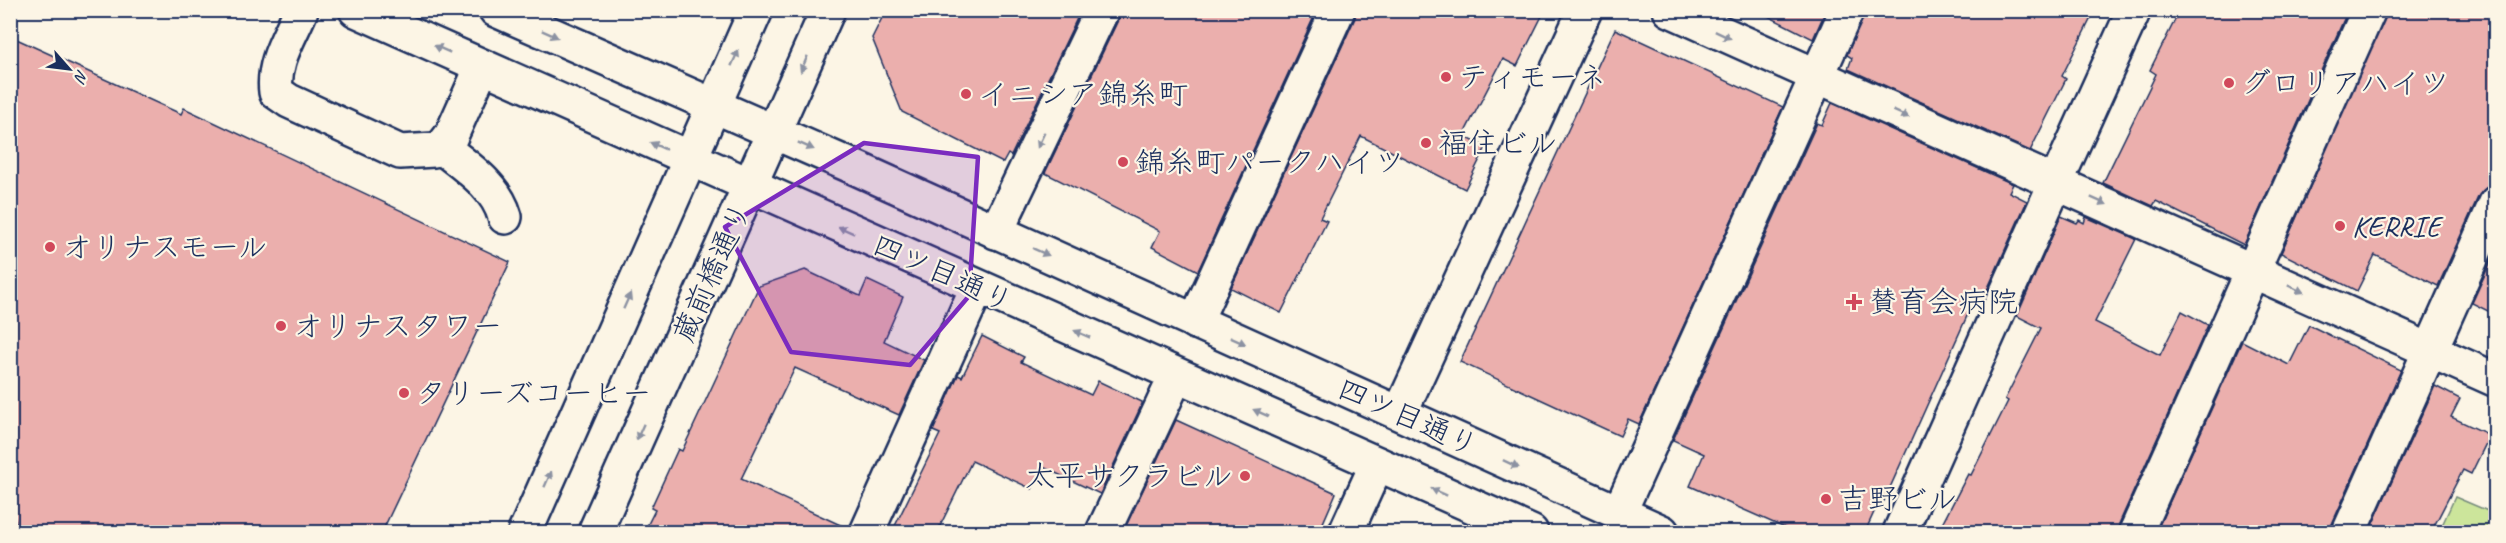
<svg xmlns="http://www.w3.org/2000/svg" width="2506" height="543" viewBox="0 0 2506 543" font-family="Caveat,'Klee One',sans-serif">
	<style>
		.green { fill: #cce59b; stroke: #748a7c; stroke-width: 1.5 }
		.building { fill: #ebafad; stroke: #1b2f5e; stroke-width: 1.5 }
		.lines { fill: none; stroke-linecap: round; stroke-linejoin: round }
		.minor-casing { stroke: #1b2f5e; stroke-width: 38 }
		.major-casing { stroke: #1b2f5e; stroke-width: 38 }
		.minor { stroke: #fcf5e5; stroke-width: 33 }
		.major { stroke: #fcf5e5; stroke-width: 33 }
		.oneway { fill: #8c92a2 }
		.marked { fill: #7b2cbf; fill-opacity: 0.2; stroke: #7b2cbf; stroke-width: 4.5; stroke-linejoin: round }
		.poi-dot { fill: #d1495b; stroke: #fcf5e5; stroke-width: 2 }
		.labels { text-anchor: middle; dominant-baseline: central; stroke-width: 4.5; stroke-linejoin: round; paint-order: stroke }
		.poi-label { font-size: 30px; fill: #1b2f5e; stroke: #fcf5e5; text-anchor: start }
		.street-label { font-size: 30px; fill: #1b2f5e; stroke: #fcf5e5 }
	</style>
	<rect width="100%" height="100%" fill="#fcf5e5"/>
	<filter id="ink" filterUnits="userSpaceOnUse"><feTurbulence type="fractalNoise" baseFrequency=".0167" numOctaves="2"/><feDisplacementMap in="SourceGraphic" scale="12" xChannelSelector="R" yChannelSelector="G"/><feConvolveMatrix kernelMatrix="1 2 1 2 8 2 1 2 1" color-interpolation-filters="sRGB"/></filter>
	<g filter="url(#ink)">
		<!-- green -->
		<path class="green" d="M2455,497l40,17v18h-56z"/>
		<!-- building -->
		<g class="building">
			<path d="M886,10h195l-70,146 -3,-2 -5,9 -101,-51 -30,-74z"/>
			<path d="M1120,10h197l-119,261 -46,-24 8,-16 -115,-58 74,-155z"/>
			<path d="M1356,10h189l-28,56 -14,-7 -40,77 23,11 -21,42 -104,-53 -41,82 7,3 -46,92 -50,-25 124,-270z"/>
			<path d="M1756,10h70l-13,29z"/>
			<path d="M1865,10h230l-33,66 4,3 -36,72 -182,-82 4,-11 -5,-3z"/>
			<path d="M2180,10h168l-104,235 -88,-44 -3,5 -50,-23 53,-109 -6,-4z"/>
			<path d="M2387,10h109v174l-10,4 -7,7 -41,91 -63,-31 -18,36 -76,-38z"/>
			<path d="M1615,29l168,78 -144,317 -11,-5 -8,17 -160,-74z"/>
			<path d="M10,36l171,78 3,-6 326,154 -128,270h-363l-9,-29z"/>
			<path d="M1832,103l181,81 -4,8 18,9 -44,98 -7,-3 -92,205 -4,-2 -15,33h-71l-104,-46 14,-32 -31,-14 144,-317 5,2z"/>
			<path d="M2061,216l16,7 2,-3 5,3 2,-6 50,22 -41,83 65,33 22,-44 26,14 -89,199 -1,8h-180l30,-58 3,1 37,-74 -3,-2 36,-71 -24,-12z"/>
			<path d="M2496,250v65l-24,-12z"/>
			<path d="M805,270l55,26 7,-16 36,17 -19,44 40,19 -25,55 -104,-47 -54,111 108,50 -1,3h-204l11,-22 -4,-2 27,-59 4,2 77,-165z"/>
			<path d="M2309,325l92,45 -69,154 -1,8h-175l86,-191 47,24z"/>
			<path d="M982,336l42,21 -3,5 70,33 7,-14 44,21v2l-42,90 -57,-27 -11,22 -60,-28 -35,71h-45l48,-98 -7,-3 25,-56 4,2z"/>
			<path d="M2435,386l25,13 -9,18 39,18 -19,39 -8,-4 -32,62h-62z"/>
			<path d="M1176,420l160,73 -17,39h-196z"/>
		</g>
		<g class="lines">
			<!-- minor casing -->
			<g class="minor-casing">
				<g id="minor">
					<path d="M301,10c-11,27 -29,52 -25,82l13,9 111,51 34,-2 9,-4 7,-9"/>
					<path d="M1670,10l826,370"/>
					<path d="M482,67l-36,80 2,5c23,18 49,36 57,65"/>
					<path d="M996,232l106,-222"/>
					<path d="M1195,322l143,-312"/>
					<path d="M1400,413l185,-403"/>
					<path d="M1619,513l228,-503"/>
					<path d="M867,532l110,-244"/>
					<path d="M1103,532l73,-156"/>
					<path d="M1346,532l31,-68"/>
					<path d="M1900,532l156,-350 78,-172"/>
					<path d="M2136,532l233,-522"/>
					<path d="M2349,532l147,-329"/>
				</g>
			</g>
			<!-- major casing -->
			<g class="major-casing">
				<g id="major">
					<path d="M356,10l1175,522"/>
					<path d="M496,10l351,154 815,368"/>
					<path d="M525,532l231,-522"/>
					<path d="M595,532l233,-522"/>
				</g>
			</g>
			<!-- minor -->
			<use href="#minor" class="minor"/>
			<!-- major -->
			<use href="#major" class="major"/>
		</g>
		<!-- one-way arrows -->
		<defs><path id="oneway-solid" d="M-6-.8H1V-3.2L6.5 0L1 3.2V.8H-6Z" transform="scale(1.5)"/></defs>
		<g class="oneway">
			<use href="#oneway-solid" transform="translate(550 34) rotate(24)"/>
			<use href="#oneway-solid" transform="translate(1723 35) rotate(25)"/>
			<use href="#oneway-solid" transform="translate(442 49) rotate(-156)"/>
			<use href="#oneway-solid" transform="translate(735 58) rotate(-66)"/>
			<use href="#oneway-solid" transform="translate(804 64) rotate(114)"/>
			<use href="#oneway-solid" transform="translate(1901 114) rotate(24)"/>
			<use href="#oneway-solid" transform="translate(1041 140) rotate(115)"/>
			<use href="#oneway-solid" transform="translate(658 146) rotate(-156)"/>
			<use href="#oneway-solid" transform="translate(806 146) rotate(24)"/>
			<use href="#oneway-solid" transform="translate(2099 201) rotate(24)"/>
			<use href="#oneway-solid" transform="translate(846 230) rotate(-156)"/>
			<use href="#oneway-solid" transform="translate(1041 252) rotate(24)"/>
			<use href="#oneway-solid" transform="translate(2296 289) rotate(24)"/>
			<use href="#oneway-solid" transform="translate(627 301) rotate(-66)"/>
			<use href="#oneway-solid" transform="translate(1082 334) rotate(-156)"/>
			<use href="#oneway-solid" transform="translate(1238 341) rotate(24)"/>
			<use href="#oneway-solid" transform="translate(1261 413) rotate(-156)"/>
			<use href="#oneway-solid" transform="translate(640 432) rotate(114)"/>
			<use href="#oneway-solid" transform="translate(1511 464) rotate(25)"/>
			<use href="#oneway-solid" transform="translate(548 479) rotate(-66)"/>
			<use href="#oneway-solid" transform="translate(1439 492) rotate(-156)"/>
		</g>
	</g>
	<!-- marked area -->
	<path class="marked" d="M864,143l114,14 -9,139 -59,69 -119,-13 -66,-125z"/>
	<!-- markers -->
	<g class="poi-dot">
		<circle cx="1446" cy="77" r="6"/>
		<circle cx="2229" cy="83" r="6"/>
		<circle cx="966" cy="94" r="6"/>
		<circle cx="1426" cy="143" r="6"/>
		<circle cx="1123" cy="162" r="6"/>
		<circle cx="2340" cy="226" r="6"/>
		<circle cx="50" cy="247" r="6"/>
		<path d="M1851 293h6v6h6v6h-6v6h-6v-6h-6v-6h6z"/>
		<circle cx="281" cy="326" r="6"/>
		<circle cx="404" cy="393" r="6"/>
		<circle cx="1245" cy="476" r="6"/>
		<circle cx="1826" cy="499" r="6"/>
	</g>
	<g class="labels">
		<!-- poi labels -->
		<g class="poi-label">
			<text x="1458" y="77">ティモーネ</text>
			<text x="2241" y="83">グロリアハイツ</text>
			<text x="978" y="94">イニシア錦糸町</text>
			<text x="1438" y="143">福住ビル</text>
			<text x="1135" y="162">錦糸町パークハイツ</text>
			<text x="2352" y="226">KERRIE</text>
			<text x="62" y="247">オリナスモール</text>
			<text x="1868" y="302">賛育会病院</text>
			<text x="293" y="326">オリナスタワー</text>
			<text x="416" y="393">タリーズコーヒー</text>
			<text x="1233" y="476" text-anchor="end">太平サクラビル</text>
			<text x="1838" y="499">吉野ビル</text>
		</g>
		<!-- street labels -->
		<g class="street-label">
			<text transform="translate(712 272) rotate(-66)">蔵前橋通り</text>
			<text transform="translate(943 273) rotate(24)">四ツ目通り</text>
			<text transform="translate(1408 417) rotate(24)">四ツ目通り</text>
		</g>
	</g>
	<!-- margin -->
	<rect width="2506" height="543" fill="none" stroke="#fcf5e5" stroke-width="36"/>
	<rect x="18" y="18" width="2470" height="507" fill="none" stroke="#1b2f5e" stroke-width="2" filter="url(#ink)"/>
	<!-- north arrow -->
	<g transform="translate(69 69) rotate(118)" stroke="#fcf5e5" stroke-width="4.5" paint-order="stroke">
	<path d="M0-4.5L10 22L0 15L-10 22Z" fill="#1b2f5e"/>
	<text y="-9" font-size="16" font-weight="bold" text-anchor="middle" fill="#1b2f5e">N</text>
	</g>
</svg>
